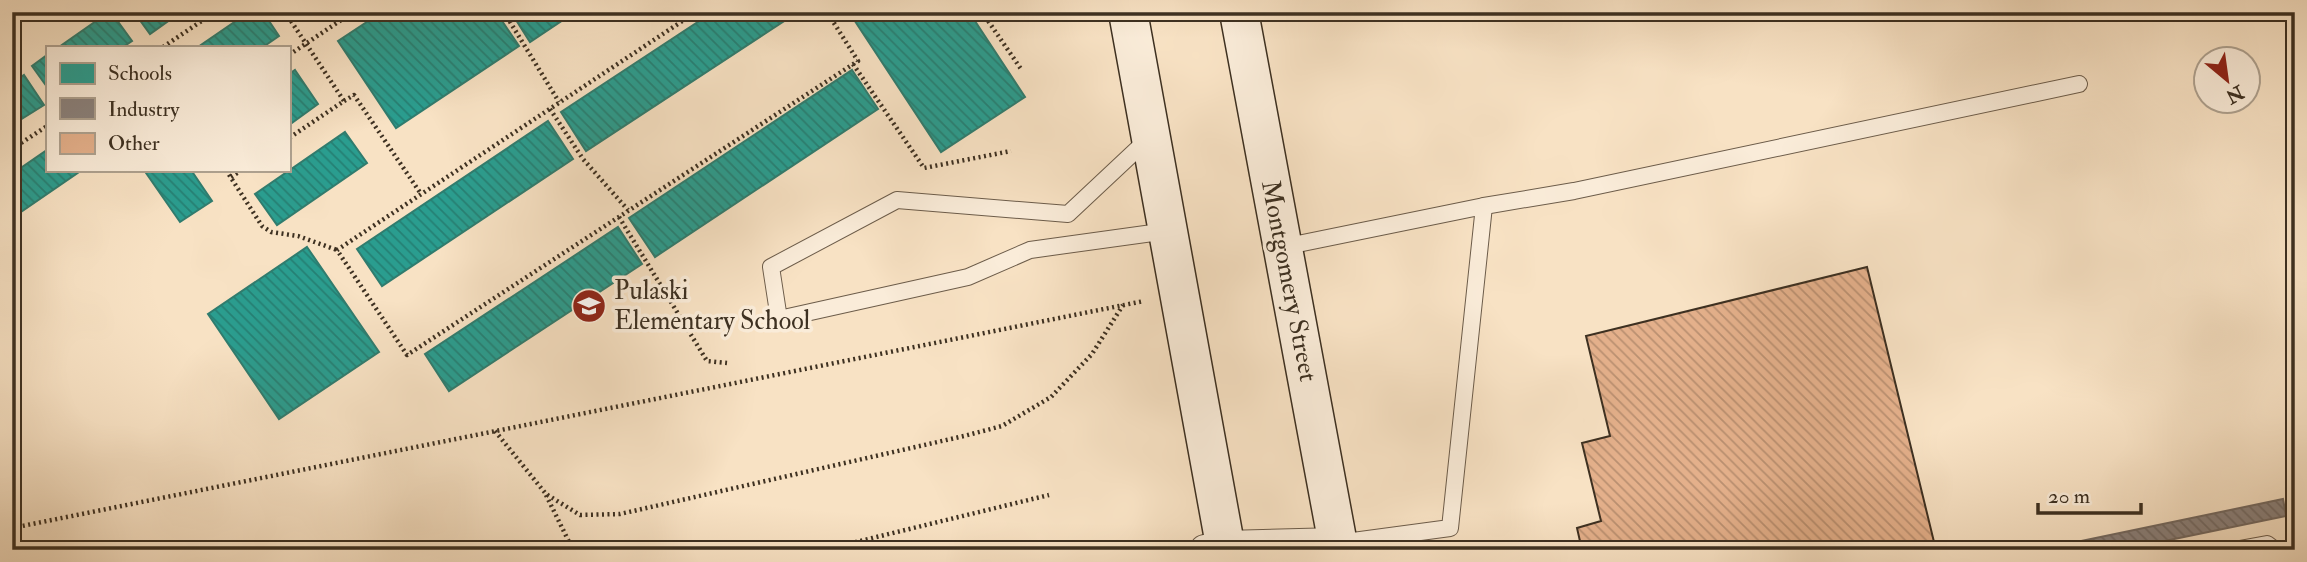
<svg xmlns="http://www.w3.org/2000/svg" width="2307" height="562" viewBox="0 0 2307 562" font-family="'IM FELL Double Pica',serif">
	<style>
		.schools { fill: url(#schools-back-hatch); stroke: #307c6e; stroke-width: 2 }
		.industry { fill: url(#industry-back-hatch); stroke: #736961; stroke-width: 2 }
		.building { fill: url(#building-back-hatch); stroke: #3d3021; stroke-width: 2 }
		.lines { fill: none; stroke-linecap: round; stroke-linejoin: round }
		.service-casing { stroke: #6c5c4a; stroke-width: 18 }
		.minor-casing { stroke: #6c5c4a; stroke-width: 32 }
		.secondary-casing { stroke: #3d3021; stroke-width: 41 }
		.path { stroke: #3d3021; stroke-width: 4.5; stroke-dasharray: 2 3.5; stroke-linecap: butt }
		.service { stroke: #faecd9; stroke-width: 16 }
		.minor { stroke: #faecd9; stroke-width: 30 }
		.secondary { stroke: #faecd9; stroke-width: 38 }
		.labels { text-anchor: middle; dominant-baseline: central; stroke-width: 7; stroke-linejoin: round; paint-order: stroke }
		.street-label { font-size: 26px; fill: #3d3021; stroke: #faecd9 }
		.poi-label { font-size: 26px; fill: #3d3021; stroke: #faecd9; text-anchor: start }
	</style>
	<defs>
		<pattern id="schools-back-hatch" width="6" height="6" patternUnits="userSpaceOnUse" patternTransform="scale(1.75)"><rect width="6" height="6" fill="#2a9d8f"/><path d="M-1 5l2 2M0 0l6 6M5-1l2 2" fill="none" stroke="#258074"/></pattern>
		<pattern id="industry-back-hatch" width="6" height="6" patternUnits="userSpaceOnUse" patternTransform="scale(1.75)"><rect width="6" height="6" fill="#8a817c"/><path d="M-1 5l2 2M0 0l6 6M5-1l2 2" fill="none" stroke="#726a65"/></pattern>
		<pattern id="building-back-hatch" width="6" height="6" patternUnits="userSpaceOnUse" patternTransform="scale(1.75)"><rect width="6" height="6" fill="#e4b08b"/><path d="M-1 5l2 2M0 0l6 6M5-1l2 2" fill="none" stroke="#ba9071"/></pattern>
	</defs>
	<rect width="100%" height="100%" fill="#f8e2c4"/>
	<filter id="stains"><feTurbulence type="fractalNoise" baseFrequency=".00286" numOctaves="4"/><feColorMatrix values="0 0 0 0 .2 0 0 0 0 .09 0 0 0 0 .02 0 0 0 .5 -.17"/></filter>
	<radialGradient id="worn" r=".72"><stop offset=".6" stop-color="#630" stop-opacity="0"/><stop offset="1" stop-color="#630" stop-opacity=".3"/></radialGradient>
	<!-- schools -->
	<g class="schools">
		<path d="M109,12h2l21,29 -9,6h-64z"/>
		<path d="M134,12h47l-31,22z"/>
		<path d="M249,12h14l16,24 -16,11h-65z"/>
		<path d="M382,12h114l23,34 -123,82 -58,-87z"/>
		<path d="M511,12h64l-45,30z"/>
		<path d="M713,12h85l-212,139 -25,-39z"/>
		<path d="M849,12h120l56,85 -84,55z"/>
		<path d="M47,55v32l-15,-21z"/>
		<path d="M295,70l23,34 -29,21v-51z"/>
		<path d="M852,70l26,39 -223,148 -26,-39z"/>
		<path d="M24,75l20,30 -32,20v-42z"/>
		<path d="M548,121l25,38 -191,127 -25,-37z"/>
		<path d="M345,132l22,31 -90,62 -22,-31z"/>
		<path d="M47,150v20h35l-70,48v-44z"/>
		<path d="M144,170h47l21,31 -32,21z"/>
		<path d="M618,227l24,37 -193,127 -24,-37z"/>
		<path d="M307,247l72,105 -100,67 -71,-105z"/>
	</g>
	<!-- industry -->
	<path class="industry" d="M2283,499l3,17 -165,34h-83z"/>
	<!-- building -->
	<path class="building" d="M1867,267l68,279 -13,4h-340l-5,-22 24,-7 -19,-78 28,-7 -24,-100z"/>
	<g class="lines">
		<!-- service casing -->
		<g class="service-casing">
			<g id="service">
				<path d="M1148,139l-80,75 -171,-14 -126,67 8,52 189,-42 62,-27 137,-19"/>
				<path d="M1484,206l90,-15 505,-107"/>
				<path d="M1283,247l201,-41 -34,322 -112,15"/>
				<path d="M2234,550l33,-6 8,6"/>
			</g>
		</g>
		<!-- minor casing -->
		<g class="minor-casing">
			<path id="minor" d="M1205,550l20,-4 113,-3"/>
		</g>
		<!-- secondary casing -->
		<g class="secondary-casing">
			<g id="secondary">
				<path d="M1128,12l98,538"/>
				<path d="M1239,12l100,538"/>
			</g>
		</g>
		<!-- path -->
		<g class="path">
			<path d="M285,12l59,89 -55,37"/>
			<path d="M504,12l55,90"/>
			<path d="M696,12l-359,238 70,105 451,-294 -31,-49"/>
			<path d="M982,12l39,57"/>
			<path d="M163,47l52,-35"/>
			<path d="M289,55l64,-43"/>
			<path d="M853,64l71,104 87,-17"/>
			<path d="M344,101l10,-6 67,99"/>
			<path d="M550,109l33,50 45,51"/>
			<path d="M12,149l35,-23"/>
			<path d="M226,170l36,56 9,6 27,4 39,14"/>
			<path d="M231,177l11,-7"/>
			<path d="M619,217l88,144 20,2"/>
			<path d="M495,431l51,63 34,21 40,-1 344,-78 38,-10 49,-29 41,-43 31,-49"/>
			<path d="M546,495l27,55"/>
			<path d="M12,528l1132,-227"/>
			<path d="M823,550l226,-55"/>
		</g>
		<!-- service -->
		<use href="#service" class="service"/>
		<!-- minor -->
		<use href="#minor" class="minor"/>
		<!-- secondary -->
		<use href="#secondary" class="secondary"/>
	</g>
	<!-- icons -->
	<defs>
		<g id="school-disc" transform="scale(1.75)"><circle r="9.5" fill="#8f2418" stroke="#faecd9"/><path d="M0-5L7-2L0 1L-7-2ZM-4 1L0 2.5L4 1V4Q0 6-4 4Z" fill="#fff"/></g>
	</defs>
	<g fill-rule="evenodd">
		<use href="#school-disc" x="589" y="306"/>
	</g>
	<g class="labels">
		<!-- street labels -->
		<g class="street-label">
			<text transform="translate(1289 281) rotate(79)">Montgomery Street</text>
		</g>
		<!-- poi labels -->
		<g class="poi-label">
			<text x="614" y="291">Pulaski<tspan x="614" dy="30">Elementary School</tspan></text>
		</g>
	</g>
	<!-- margin -->
	<rect width="2307" height="562" fill="none" stroke="#f8e2c4" stroke-width="42"/>
	<rect x="14" y="14" width="2279" height="534" fill="none" stroke="#3d3021" stroke-width="3.5"/>
	<rect x="21" y="21" width="2265" height="520" fill="none" stroke="#3d3021" stroke-width="2"/>
	<!-- legend -->
	<rect x="46" y="46" width="245" height="126" fill="#faecd9" stroke="#aea18f" stroke-width="2"/>
	<rect x="60" y="63" width="35" height="21" fill="#2a9d8f" stroke="#aea18f" stroke-width="2"/>
	<text x="108" y="80" font-size="21" fill="#3d3021">Schools</text>
	<rect x="60" y="98" width="35" height="21" fill="#8a817c" stroke="#aea18f" stroke-width="2"/>
	<text x="108" y="116" font-size="21" fill="#3d3021">Industry</text>
	<rect x="60" y="133" width="35" height="21" fill="#e4b08b" stroke="#aea18f" stroke-width="2"/>
	<text x="108" y="150" font-size="21" fill="#3d3021">Other</text>
	<!-- north arrow -->
	<g transform="translate(2227 80) rotate(151)"><circle r="33" fill="#faecd9" stroke="#aea18f" stroke-width="2"/>
	<path d="M0-5L12 26L0 18L-12 26Z" fill="#8f2418"/>
	<text y="-10" font-size="19" font-weight="bold" text-anchor="middle" fill="#3d3021">N</text>
	</g>
	<!-- scale -->
	<path d="M2038 503v10h103v-10" fill="none" stroke="#3d3021" stroke-width="3.5"/>
	<text x="2048" y="503" font-size="21" fill="#3d3021" stroke="#faecd9" stroke-width="5" paint-order="stroke">20 m</text>
	<rect width="100%" height="100%" filter="url(#stains)"/>
	<rect width="100%" height="100%" fill="url(#worn)"/>
</svg>
